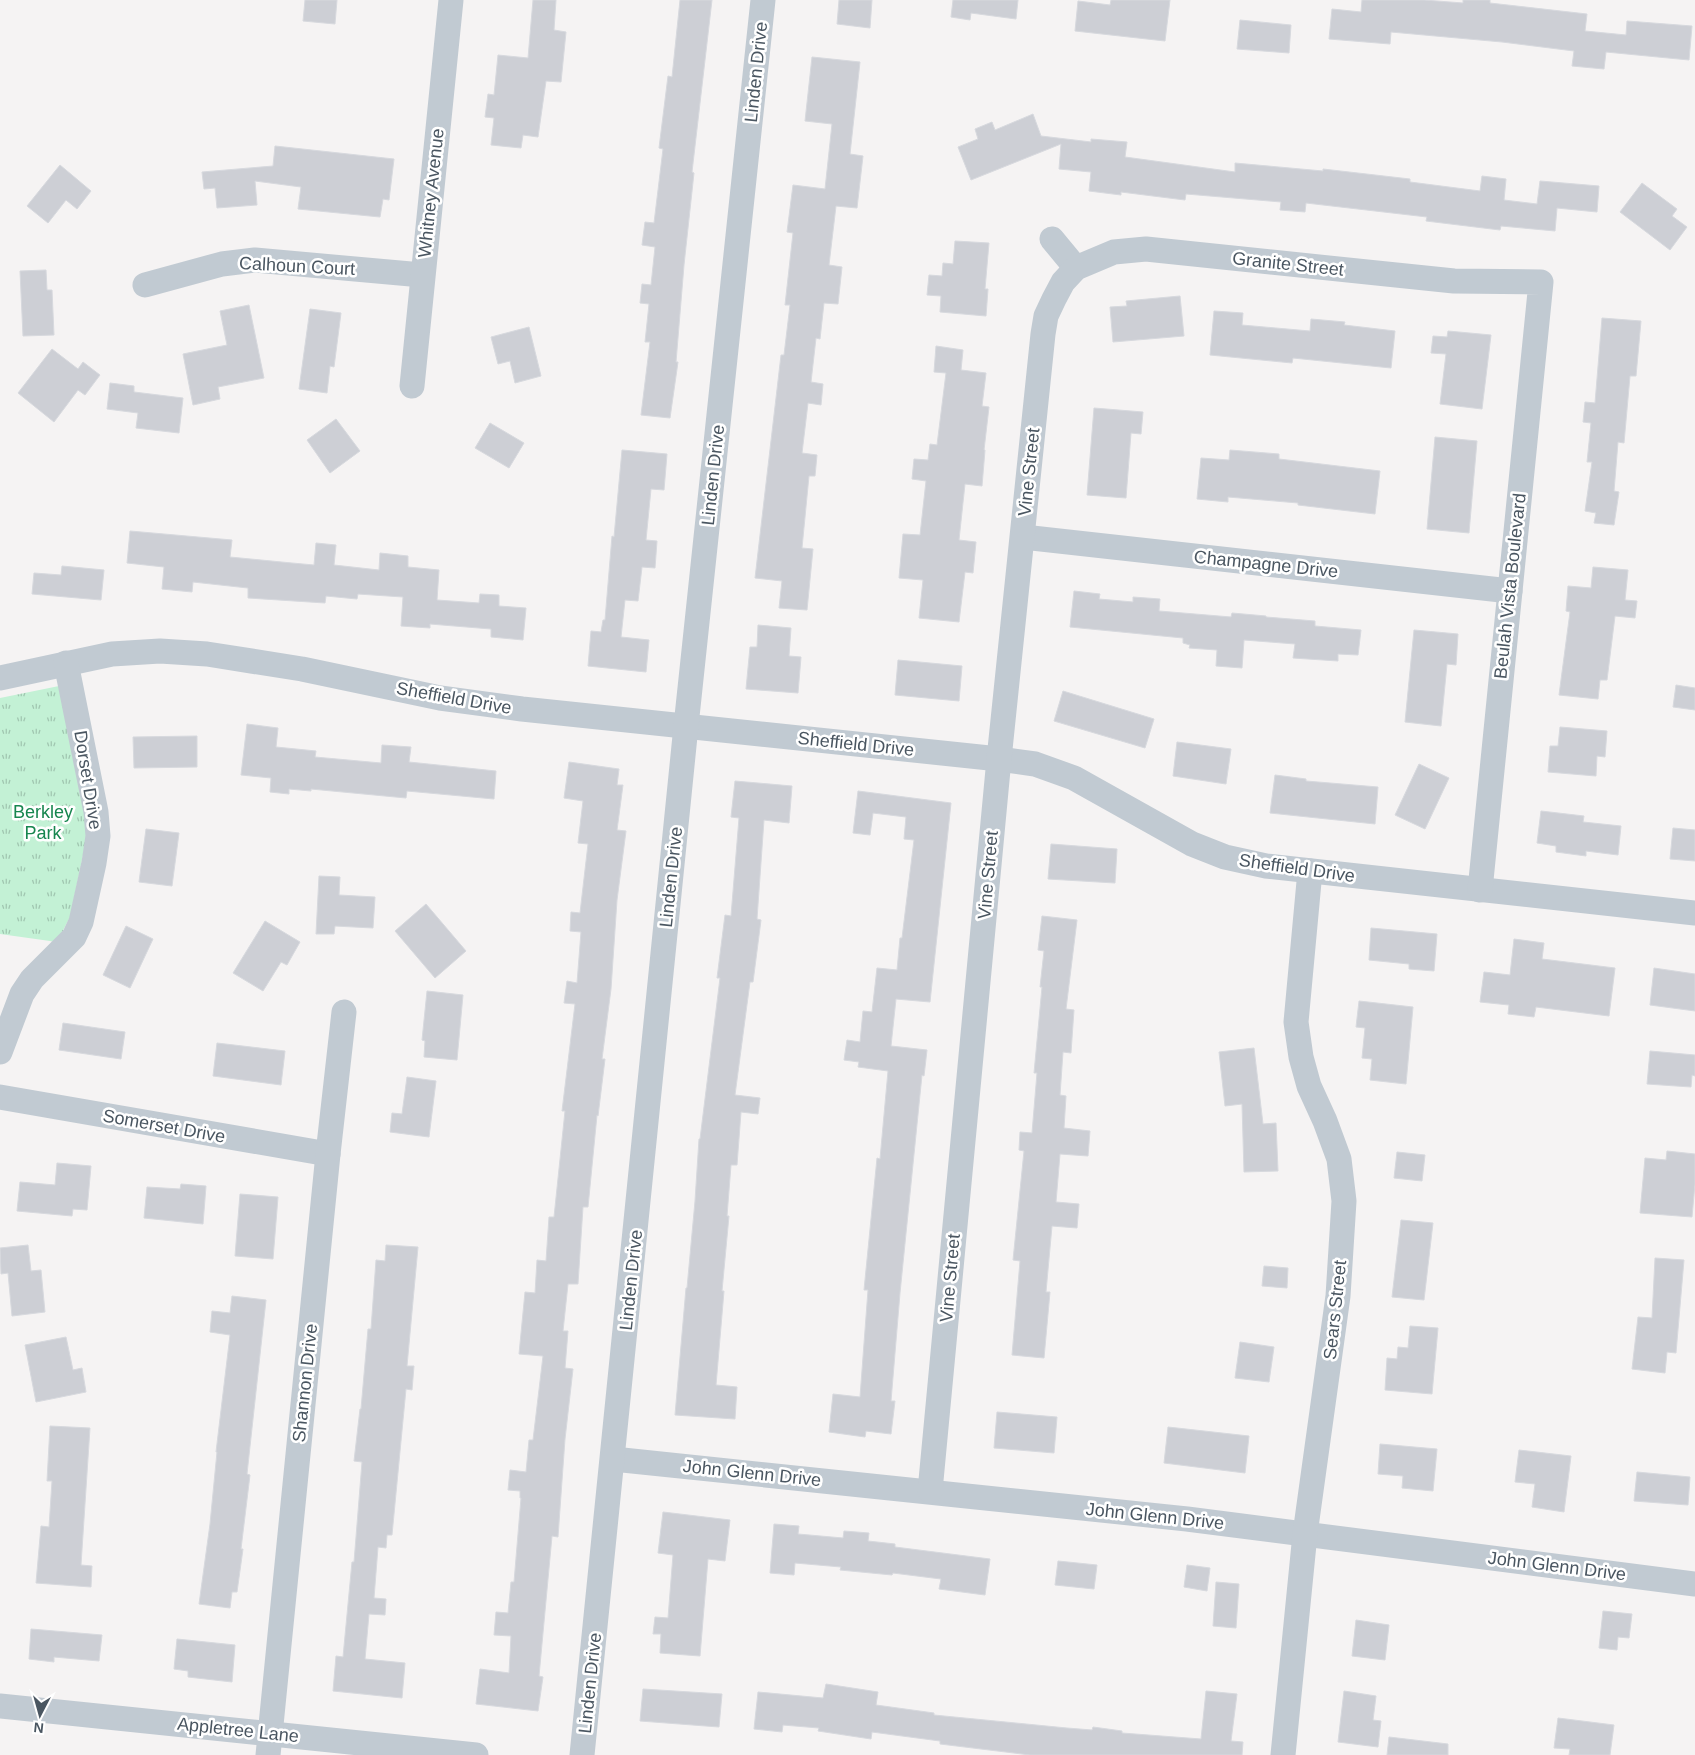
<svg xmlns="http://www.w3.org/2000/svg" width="1695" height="1755" viewBox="0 0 1695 1755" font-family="Arial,sans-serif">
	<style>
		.grass { fill: url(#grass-tufts) }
		.building { fill: #cdcfd5; stroke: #d7d9de }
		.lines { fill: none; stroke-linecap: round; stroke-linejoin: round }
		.street { stroke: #c1cad2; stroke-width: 25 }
		.labels { text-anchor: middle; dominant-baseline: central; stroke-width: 5; stroke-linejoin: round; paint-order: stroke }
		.street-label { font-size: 18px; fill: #4a5661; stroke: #fff }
		.park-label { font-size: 18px; fill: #17864f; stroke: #fff }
	</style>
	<defs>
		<pattern id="grass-tufts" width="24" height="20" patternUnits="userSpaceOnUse" patternTransform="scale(1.25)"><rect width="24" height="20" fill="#c3f1d5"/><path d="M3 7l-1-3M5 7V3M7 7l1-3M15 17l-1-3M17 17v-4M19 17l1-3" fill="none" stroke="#a0c6b0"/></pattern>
	</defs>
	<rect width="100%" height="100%" fill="#f5f3f3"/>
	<!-- grass -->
	<path class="grass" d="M64,685l23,124v27l-17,81 -13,25 -57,-8v-236z"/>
	<!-- building -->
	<g class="building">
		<path d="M305,0h32l-2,24 -32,-3z"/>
		<path d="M533,0h23l-2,30 12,2 -5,50 -15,-1 -8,56 -15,-2 -2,13 -30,-3 3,-27 -9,-1 3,-23 6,1 4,-40 30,3z"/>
		<path d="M680,0h32l-20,172 2,1 -10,92 -8,97h2l-8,56 -29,-3 9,-73h-5l4,-38 -9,-1 2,-19 9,1 4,-38 -13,-2 3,-23 9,1 9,-74 -4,-1 9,-72 4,1z"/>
		<path d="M839,0h33l-2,28 -33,-4z"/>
		<path d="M953,0h65l-2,19 -45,-6 -1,7 -19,-3z"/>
		<path d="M1111,0h59l-5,41 -90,-10 3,-30 32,4z"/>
		<path d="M1362,0h62l39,3v-3h27v3l97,11 -2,17 41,4 1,-14 65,5 -3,34 -83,-8 -2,17 -32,-3 2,-15 -72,-9 -111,-10 -1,12 -61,-5 3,-30 29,3z"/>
		<path d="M1240,20l51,5 -2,28 -52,-4z"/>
		<path d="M812,57l48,5 -10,92 13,2 -6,52 -21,-2 -7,59 13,2 -4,37 -14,-1 -4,36 -4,-1 -5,44 12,2 -2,21 -13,-2 -6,50 15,2 -2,21h-6l-7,72 11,1 -6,61 -28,-2 3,-27 -27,-3 26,-223h3l6,-50h-5l8,-72 -6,-1 6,-47 32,4 7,-65 -27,-3z"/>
		<path d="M1033,114l8,22 50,6v-3l36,3 -2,15 110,15v-9l88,8v-2l87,10v3l70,9 2,-15 24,3 -2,21 33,4 3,-23 59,5 -2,26 -40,-4 -2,23 -54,-5 -1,4 -74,-9 1,-4 -121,-14 -1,9 -25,-2 1,-8 -95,-8 -1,6 -64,-8v3l-32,-4 2,-19 -32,-3 2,-25 -90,36 -13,-33 20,-8 -3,-10 17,-7 3,8z"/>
		<path d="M275,146l119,13 -5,41 -6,-1 -3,18 -82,-8 3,-22 -46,-6 2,24 -40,3 -2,-20 -11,1 -2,-17 71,-6z"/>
		<path d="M60,165l31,26 -14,18 -11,-9 -18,23 -21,-17z"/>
		<path d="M1642,183l35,26 -5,7 15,11 -17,23 -50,-38z"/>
		<path d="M955,241l34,2 -4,46h3l-2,27 -46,-4 1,-16 -14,-1 2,-20 13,1 1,-13 10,1z"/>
		<path d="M46,270l1,20h5l2,45 -31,1 -3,-65z"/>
		<path d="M1180,296l4,40 -71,6 -3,-35 17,-1 -1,-5z"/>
		<path d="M249,305l15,73 -46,9 2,12 -27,6 -10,-51 44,-9 -7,-34z"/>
		<path d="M310,309l31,4 -7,54 -4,-1 -3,27 -28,-4z"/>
		<path d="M1214,311l29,2 -1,12 68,6 1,-12 34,3 -1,3 51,6 -4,37 -98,-10 -1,5 -82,-8z"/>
		<path d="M1602,318l39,3 -5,55h-6l-6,67 -6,-1 -4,49 5,1 -5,33 -20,-2 2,-10 -11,-2 7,-49h-5l4,-39 -8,-1 2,-20 10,1z"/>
		<path d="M529,327l12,49 -26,7 -5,-22 -12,3 -7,-27z"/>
		<path d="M1448,331l43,4 -9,74 -42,-5 6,-50 -15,-1 2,-17 14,1z"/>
		<path d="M936,346l27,4 -2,20 25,3 -4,33 7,1 -5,43h1l-3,36 -17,-2 -6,56 17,2 -3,31 -8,-1 -6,50 -40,-4 4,-38 -24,-2 4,-44 17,1 6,-54 -14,-2 2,-20 14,1 2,-16 7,1 9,-72 -12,-1z"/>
		<path d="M52,349l26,20 5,-7 17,13 -15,20 -7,-5 -24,32 -36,-29z"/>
		<path d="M110,383l24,3v6l49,6 -4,35 -43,-5 2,-15 -31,-4z"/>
		<path d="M1094,408l49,4 -2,22 -10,-1 -5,65 -39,-3z"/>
		<path d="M336,419l24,32 -30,22 -23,-33z"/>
		<path d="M490,423l34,20 -15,25 -34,-20z"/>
		<path d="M1435,437l42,4 -8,92 -42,-4z"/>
		<path d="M622,450l45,4 -3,36 -13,-1 -5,51 11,1 -2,27 -13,-1 -4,34 -13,-1 -4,37 28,3 -3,32 -58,-6 3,-35 10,1 2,-12h2l7,-84 2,1z"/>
		<path d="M1230,450l49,4v5l101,12 -5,43 -77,-9v-2l-70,-6v5l-31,-3 4,-41 28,2z"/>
		<path d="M130,531l102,9 -2,17 62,6 22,2 2,-22 20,2 -2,20 45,5 1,-17 28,3v11l31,3 -2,30 42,3 1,-9 19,1v11l27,2 -3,32 -32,-3v-8l-61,-5v4l-29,-2 2,-29 -45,-3 -1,5 -31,-3 -1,7 -77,-5v-10l-55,-6 -1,10 -30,-3 2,-22 -37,-4z"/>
		<path d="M62,566l42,4 -3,30 -69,-6 2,-21 27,2z"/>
		<path d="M1593,567l35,3 -3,30 12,1 -2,17 -20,-2 -8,64h-7l-2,19 -39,-4 11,-83 -4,-1 2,-25 23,2z"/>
		<path d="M1074,591l26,3 -1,5 34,3v-5l27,2 -1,12 72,6 1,-4 34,3v1l49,4v5l46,4 -3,25 -20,-1v7l-45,-3 2,-14 -51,-4 -2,28 -26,-2 1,-16 -28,-2 1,-3 -7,-2v-5l-113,-11z"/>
		<path d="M758,625l33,3 -2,28 12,1 -3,36 -52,-4 4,-42h7z"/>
		<path d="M1414,630l44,4 -2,31 -9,-1 -6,62 -36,-4z"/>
		<path d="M898,660l64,6 -3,35 -64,-6z"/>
		<path d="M1676,685l19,3v22l-22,-3z"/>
		<path d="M1063,691l91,28 -9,29 -91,-27z"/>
		<path d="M247,724l31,4 -2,19 40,4 -1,6 66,6 1,-18 29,2 -2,15 87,9 -2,28 -87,-8 -1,7 -95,-9v2l-22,-2v5l-19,-2 1,-14 -30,-3z"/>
		<path d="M1560,727l47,4 -2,26 -8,-1 -1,20 -48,-4 2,-26h8z"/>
		<path d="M197,736v31l-63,1 -1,-31z"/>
		<path d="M1177,742l54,7 -5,35 -53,-8z"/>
		<path d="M569,762l50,7 -2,16h6l-6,45 9,1 -9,69 -6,89 -9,70h3l-7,57 -1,-1 -9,92h-5l-5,77h-10l-5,47h5l-3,37 8,1 -8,70 -7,98 -6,-1 -13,140 4,1 -5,34 -62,-7 4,-35 29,4 2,-37 -17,-1 2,-23 12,1 3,-31h3l7,-84h-1v-7l-12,-1 2,-20 16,2 3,-32h4l10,-84 -24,-2 6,-62 10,1 2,-33 9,1 3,-44h5l11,-106h-3l13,-107 -11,-1 3,-22 10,2 4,-51 -11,-1 1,-19 9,1 8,-69 -10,-1 5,-42 -19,-3z"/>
		<path d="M1419,764l30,14 -24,51 -30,-14z"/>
		<path d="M1275,775l31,4v2l72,6 -3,37 -105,-11z"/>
		<path d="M735,781l57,5 -3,37 -25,-3 -7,99 4,1 -8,62h-3l-15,113 25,3 -2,16 -17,-2 -4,53h-6l-4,51h2l-7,75h2l-8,94 21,2 -2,32 -60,-4 11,-127h1l8,-87 4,-62h1l20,-161h-3l8,-63 6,1 8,-98 -8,-1z"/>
		<path d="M858,791l93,12 -21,199 -34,-3 -5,47 36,4 -3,26 -2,-1 -22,218 -9,108h4l-4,33 -25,-3 -1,6 -36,-5 4,-38 27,3 8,-107h-4l13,-132 3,1 8,-88 -30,-4 1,-5 -15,-2 3,-20 13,2 3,-31 9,1 5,-44 20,2 3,-32h2l12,-98 -10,-1 2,-22 -33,-4 -3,22 -17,-2z"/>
		<path d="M1541,811l43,5 -1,6 38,4 -3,29 -32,-4v5l-30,-4v-6l-19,-3z"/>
		<path d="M1673,828l22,2v31l-25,-2z"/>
		<path d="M146,829l33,4 -7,53 -33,-4z"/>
		<path d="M1051,844l66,5 -2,34 -67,-4z"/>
		<path d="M319,876l21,1 -1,18 36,2 -2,31 -38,-2 -1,8h-18z"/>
		<path d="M426,904l40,47 -31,27 -40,-47z"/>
		<path d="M1042,916l35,4 -11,89 8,1 -3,43 -8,-1 -3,43 6,1 -2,32 26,3 -2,25 -28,-2 -4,48 23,2 -2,24 -25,-2 -6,66h4l-6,66 -32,-3 8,-94 -7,-1 11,-109 -5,-1 1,-18 12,1 5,-60h-3l8,-86h-2l4,-36 -6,-1z"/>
		<path d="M265,921l35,21 -13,23 -6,-3 -18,29 -30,-18z"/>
		<path d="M126,926l27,13 -23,49 -27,-13z"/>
		<path d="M1371,928l66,6 -3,37 -25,-2v-5l-40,-4z"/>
		<path d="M1514,939l30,4 -2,16 73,9 -6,48 -73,-9 -2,10 -26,-3 1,-9 -29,-3 4,-30 26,3z"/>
		<path d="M1654,968l41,6v37l-45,-6z"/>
		<path d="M427,991l36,4 -6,65 -33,-3 1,-16 -3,-1z"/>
		<path d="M1359,1001l54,6 -7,77 -36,-4 2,-21 -10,-1 3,-30 -9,-1z"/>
		<path d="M63,1023l62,9 -4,27 -62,-9z"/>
		<path d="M217,1043l68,8 -4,34 -68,-9z"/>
		<path d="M1254,1048l9,76 13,-1 2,48 -34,1 -2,-68 -17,2 -6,-54z"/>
		<path d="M1650,1051l45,4v21l-3,-1 -1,12 -44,-3z"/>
		<path d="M407,1077l29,4 -7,56 -39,-5 2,-19 10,1z"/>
		<path d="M1667,1151l28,3v30l-3,33 -52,-4 5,-55 21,2z"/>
		<path d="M1397,1152l28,3 -3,26 -28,-3z"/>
		<path d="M57,1163l34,3 -4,44 -14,-1 -1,7 -55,-5 3,-29 35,3z"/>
		<path d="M181,1184l25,2 -3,38 -59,-6 3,-31 33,2z"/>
		<path d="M240,1194l38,3 -5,62 -38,-3z"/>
		<path d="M1401,1220l32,3 -9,77 -32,-3z"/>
		<path d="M28,1245l3,26 10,-1 4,42 -33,4 -4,-43 -7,1 -1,-26z"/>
		<path d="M386,1245l32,2 -11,119h7l-2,24 -6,-1 -14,146h-5l-1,13 -8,-1 -4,51 12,1 -1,16 -16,-1 -4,45 40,4 -3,35 -69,-7 3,-35 7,1 9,-95h2l8,-100 -8,-1 6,-52h1l7,-80h3l5,-69 9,1z"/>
		<path d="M1655,1258l29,2 -8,93 -9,-1 -2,21 -33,-4 6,-52 14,1z"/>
		<path d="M1264,1266l24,2 -1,20 -25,-2z"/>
		<path d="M232,1296l34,4 -19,174 3,1 -9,74h2l-6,43h-5l-2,16 -31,-4 11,-80 7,-72h-1l14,-117 -20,-3 2,-21 18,2z"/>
		<path d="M1410,1326l28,2 -6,66 -47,-4 2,-32 10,1 1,-12 10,1z"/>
		<path d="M66,1337l7,33 9,-2 4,24 -50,10 -11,-57z"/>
		<path d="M1240,1342l34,5 -5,35 -34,-4z"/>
		<path d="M997,1412l60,5 -3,36 -60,-5z"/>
		<path d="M50,1426l40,2 -9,137 11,1 -1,21 -55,-4 5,-57 8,1 3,-46h-5z"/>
		<path d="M1168,1427l81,9 -4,37 -81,-10z"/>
		<path d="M1380,1444l57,5 -4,42 -31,-3 1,-12 -25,-2z"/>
		<path d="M1519,1450l52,6 -7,56 -32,-5 3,-23 -20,-2z"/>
		<path d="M1637,1472l53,5 -2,28 -54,-4z"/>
		<path d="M663,1512l67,8 -5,41 -17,-2 -8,97 -40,-3 1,-19h-8l2,-17 13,1 5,-63 -15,-2z"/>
		<path d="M774,1524l25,2 -1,8 45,4 1,-7 25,2 -1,8 27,3v3l95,12 -5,36 -46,-6 2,-10 -48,-6 -1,2 -52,-5 1,-3 -46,-4 -1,12 -24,-2z"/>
		<path d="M1058,1561l39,4 -3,24 -39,-4z"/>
		<path d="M1187,1565l23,3 -3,23 -23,-4z"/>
		<path d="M1216,1582l23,2 -3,44 -23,-2z"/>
		<path d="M1603,1611l29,3 -3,24 -11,-1 -1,13 -18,-2z"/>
		<path d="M1356,1620l33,5 -4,35 -33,-4z"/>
		<path d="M31,1629l71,6 -3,26 -45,-4v5l-25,-3z"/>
		<path d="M177,1639l58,6 -3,37 -44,-5v-6l-14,-2z"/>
		<path d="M826,1684l52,8 -2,13 58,8v2l133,13 25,2 1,-3 29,4v2l79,6 5,-48 31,3 -6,47 12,1 -1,13h-212l-90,-11v-3l-68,-9 -1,7 -53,-8 1,-3 -36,-3 -1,7 -28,-3 4,-37 65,6z"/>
		<path d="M643,1689l79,5 -3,33 -79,-6z"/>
		<path d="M1344,1691l32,5 -3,24 8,1 -3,26 -40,-5z"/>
		<path d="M1558,1718l56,7 -4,30h-41l1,-6 -16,-1z"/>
		<path d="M1389,1737l59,7v11h-61z"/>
	</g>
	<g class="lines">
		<!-- street -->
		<g class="street">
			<path d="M1052,239l24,29"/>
			<path d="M145,285l77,-21 33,-4 167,15"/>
			<path d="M412,386l39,-386"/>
			<path d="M1023,537l487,54"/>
			<path d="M0,678l112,-24 48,-3 47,3 95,15 138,29 82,11 477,50 36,5 39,14 118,66 33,13 41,9 429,47"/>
			<path d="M0,1052l22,-58 10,-15 42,-42 7,-15 13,-59 4,-27 -2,-24 -30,-149"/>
			<path d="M0,1097l328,57"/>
			<path d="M613,1459l574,60 508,65"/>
			<path d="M930,1491l69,-732 44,-425 3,-18 8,-17 9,-17 13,-14 38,-16 32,-3 308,32 87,1 -61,608"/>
			<path d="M0,1706l476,49"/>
			<path d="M268,1755l60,-601 16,-142"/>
			<path d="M582,1755l104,-1029 77,-726"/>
			<path d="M1283,1755l22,-221 33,-238 6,-95 -5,-42 -14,-38 -16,-35 -8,-29 -5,-35 14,-151"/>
		</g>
	</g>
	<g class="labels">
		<!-- street labels -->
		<g class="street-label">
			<text transform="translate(756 72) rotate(-84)">Linden Drive</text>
			<text transform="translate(431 193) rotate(-84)">Whitney Avenue</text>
			<text transform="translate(1288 264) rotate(6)">Granite Street</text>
			<text transform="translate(297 266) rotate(3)">Calhoun Court</text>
			<text transform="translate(1029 472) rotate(-84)">Vine Street</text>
			<text transform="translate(713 475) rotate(-84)">Linden Drive</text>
			<text transform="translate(1266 564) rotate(6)">Champagne Drive</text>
			<text transform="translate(1510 586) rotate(-84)">Beulah Vista Boulevard</text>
			<text transform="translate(454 698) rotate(10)">Sheffield Drive</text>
			<text transform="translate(856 744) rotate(6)">Sheffield Drive</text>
			<text transform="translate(88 780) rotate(81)">Dorset Drive</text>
			<text transform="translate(1297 868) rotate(8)">Sheffield Drive</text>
			<text transform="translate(988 875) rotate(-85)">Vine Street</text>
			<text transform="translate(671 877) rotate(-84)">Linden Drive</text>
			<text transform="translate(164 1126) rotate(10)">Somerset Drive</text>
			<text transform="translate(950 1278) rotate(-85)">Vine Street</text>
			<text transform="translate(631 1280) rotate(-84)">Linden Drive</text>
			<text transform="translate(1335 1310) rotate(-84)">Sears Street</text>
			<text transform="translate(305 1383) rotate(-84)">Shannon Drive</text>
			<text transform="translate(752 1473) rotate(6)">John Glenn Drive</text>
			<text transform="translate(1155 1516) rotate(6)">John Glenn Drive</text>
			<text transform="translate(1557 1566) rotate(7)">John Glenn Drive</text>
			<text transform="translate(590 1683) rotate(-84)">Linden Drive</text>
			<text transform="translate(238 1730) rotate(6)">Appletree Lane</text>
		</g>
		<!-- park labels -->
		<g class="park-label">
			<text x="43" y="812">Berkley<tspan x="43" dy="21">Park</tspan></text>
		</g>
	</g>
	<!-- north arrow -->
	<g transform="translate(40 1715) rotate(186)" stroke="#ffffff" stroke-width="4" paint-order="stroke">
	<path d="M0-4L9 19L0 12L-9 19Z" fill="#4a5661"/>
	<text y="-8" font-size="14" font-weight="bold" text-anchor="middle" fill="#4a5661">N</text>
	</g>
</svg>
